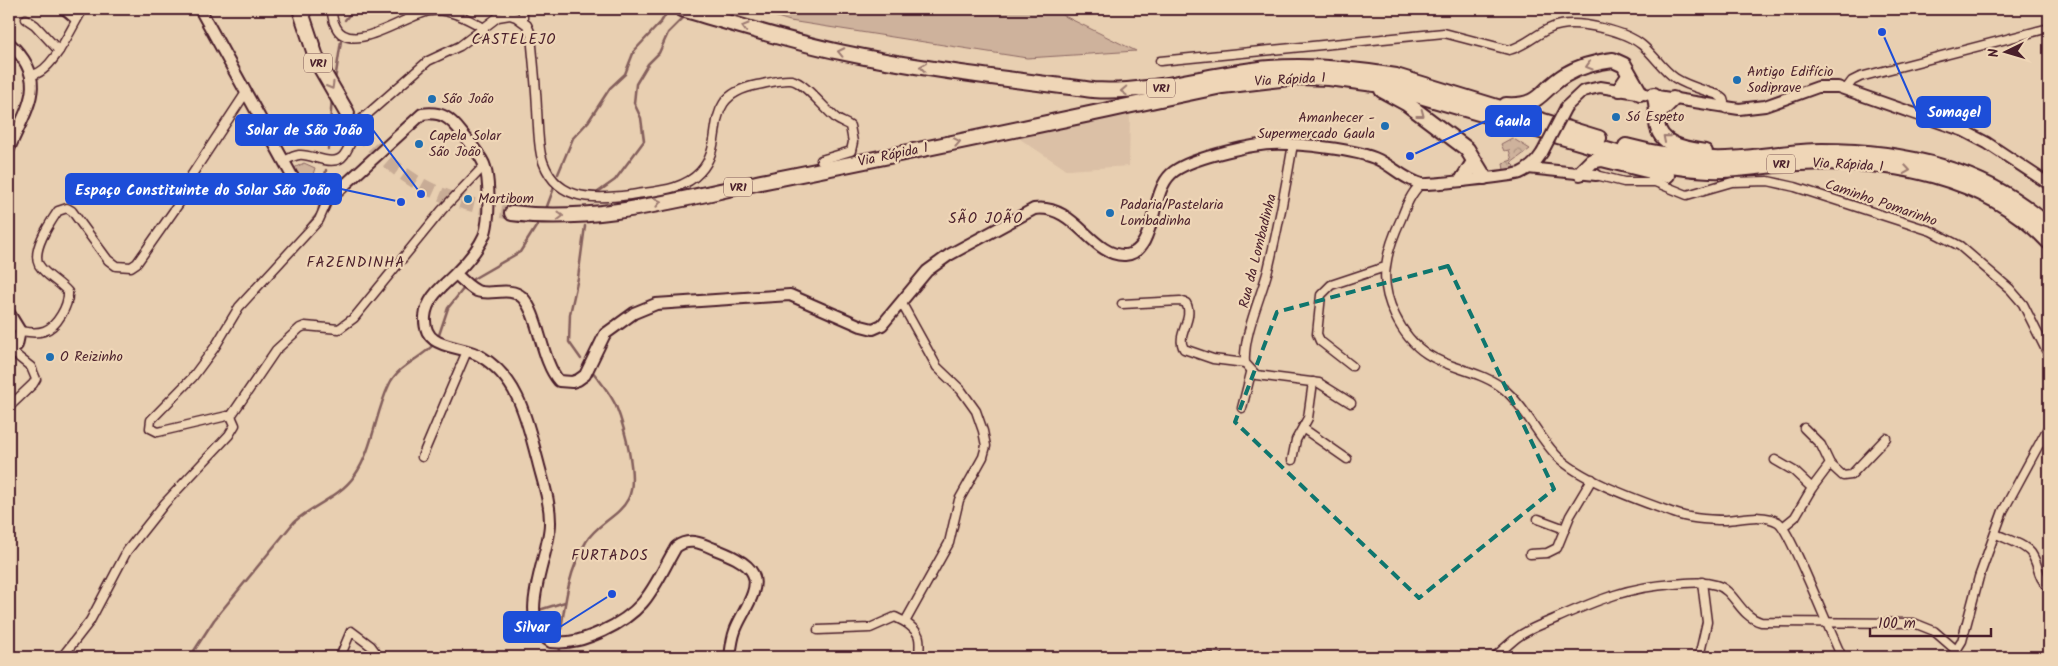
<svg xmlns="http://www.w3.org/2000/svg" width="2058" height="666" viewBox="0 0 2058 666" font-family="Kalam,sans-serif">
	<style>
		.built { fill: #dbc0a6 }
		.grass { fill: #ceb29c; stroke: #8c6864 }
		.forest { fill: url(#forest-crowns); stroke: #8c6864 }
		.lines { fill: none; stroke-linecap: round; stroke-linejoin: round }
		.stream { stroke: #845f5c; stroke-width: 2.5 }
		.highway-tunnel { stroke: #c8ac96; stroke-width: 14; stroke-dasharray: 14 7; stroke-linecap: butt }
		.street-casing { stroke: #4a1f2b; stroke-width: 11 }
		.secondary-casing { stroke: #4a1f2b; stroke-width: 14 }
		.highway-casing { stroke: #4a1f2b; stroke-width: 18 }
		.street { stroke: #efd6b7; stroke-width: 8 }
		.secondary { stroke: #efd6b7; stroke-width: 10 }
		.highway { stroke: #efd6b7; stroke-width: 14 }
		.secondary-bridge-casing { stroke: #4a1f2b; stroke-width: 14; stroke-linecap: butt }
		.secondary-bridge { stroke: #efd6b7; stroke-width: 10 }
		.oneway { stroke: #9c7a71 }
		.marked { fill: none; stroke: #0f766e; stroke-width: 4; stroke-dasharray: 10 6; stroke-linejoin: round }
		.poi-dot { fill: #1f6fb2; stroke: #efd6b7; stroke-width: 2 }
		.labels { text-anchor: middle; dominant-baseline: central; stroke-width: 4.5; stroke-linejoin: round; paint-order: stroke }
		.shield { fill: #efd6b7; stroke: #7c5655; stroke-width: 1 }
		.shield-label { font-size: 12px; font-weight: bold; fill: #4a1f2b }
		.poi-label { font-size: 14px; fill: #4a1f2b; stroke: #efd6b7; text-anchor: start }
		.street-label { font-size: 14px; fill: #4a1f2b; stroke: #efd6b7 }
		.neighbourhood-label { font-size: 15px; letter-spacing: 1px; fill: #4a1f2b; stroke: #efd6b7 }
		.leader { fill: none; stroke: #1d4ed8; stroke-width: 2 }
		.callout-dot { fill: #1d4ed8; stroke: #efd6b7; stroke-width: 2 }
		.callout { fill: #1d4ed8; stroke: #1d4ed8; stroke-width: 2 }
		.callout-label { font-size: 15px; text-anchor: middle; font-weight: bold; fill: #fff }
	</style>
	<defs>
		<pattern id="forest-crowns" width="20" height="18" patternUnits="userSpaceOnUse" patternTransform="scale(1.25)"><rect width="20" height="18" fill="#ceb29c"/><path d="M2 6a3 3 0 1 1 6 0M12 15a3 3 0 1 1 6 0" fill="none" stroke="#a9907f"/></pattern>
	</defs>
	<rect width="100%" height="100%" fill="#e8cfb1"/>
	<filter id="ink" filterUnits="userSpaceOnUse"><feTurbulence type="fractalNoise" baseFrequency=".02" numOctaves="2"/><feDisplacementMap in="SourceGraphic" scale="10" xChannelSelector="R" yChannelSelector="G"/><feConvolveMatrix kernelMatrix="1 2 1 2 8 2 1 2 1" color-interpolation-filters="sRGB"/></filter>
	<g filter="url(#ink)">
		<!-- built -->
		<path class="built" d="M1130,113l-1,53 -62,4 -47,-31 -1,-3z"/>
		<!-- grass -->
		<path class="grass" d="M751,9h299l86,42 -109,7 -237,-37z"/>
		<!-- forest -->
		<g class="forest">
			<path d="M1512,138l18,11 -19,14 5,5 -12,2 -1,-7 9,-3 -3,-10 -5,1 -3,-7z"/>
			<path d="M304,163l11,5 -6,19 -15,-19z"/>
		</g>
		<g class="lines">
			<!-- stream -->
			<g class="stream">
				<path d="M345,20l9,-11"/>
				<path d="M335,80l6,-39"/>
				<path d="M328,149l4,-51"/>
				<path d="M558,174l15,-36 15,-16 22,-34 15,-14 9,-23 27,-29 8,-13"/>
				<path d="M323,190l3,-20"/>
				<path d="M598,192l17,-12 29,-39 -3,-23 -7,-15 2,-19 12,-20 11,-11 9,-20 17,-17"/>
				<path d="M546,209l9,-24"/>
				<path d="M295,241l23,-28 2,-12"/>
				<path d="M473,279l47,-27 19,-30"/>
				<path d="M439,335l9,-27 16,-20"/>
				<path d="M581,359l-12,-17 1,-28 8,-36 7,-52"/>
				<path d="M539,610l26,-8"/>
				<path d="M560,637c5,-34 8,-65 26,-95 10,-18 33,-25 42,-43 11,-20 -4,-73 -12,-93 -6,-13 -15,-24 -24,-35"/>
				<path d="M190,657l24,-37 80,-98c19,-17 46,-25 61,-47 18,-26 20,-61 34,-90 9,-20 32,-26 45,-41"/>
				<path d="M559,657l1,-9"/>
			</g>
			<!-- highway-tunnel -->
			<path class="highway-tunnel" d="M347,113c42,64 90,88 165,100"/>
			<!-- street casing -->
			<g class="street-casing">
				<g id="street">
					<path d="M63,9l13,11"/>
					<path d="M333,9c-2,6 0,12 3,18 15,30 71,-13 94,-16 19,-3 38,8 54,17"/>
					<path d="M523,9v12"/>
					<path d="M26,19l9,6 24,26"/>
					<path d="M1160,61l284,-28 65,17c20,-5 32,-22 52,-25 20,-4 64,6 81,20 12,10 20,24 33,33 12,8 29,12 43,17l5,4 3,10"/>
					<path d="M32,75c21,-3 40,-49 51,-66"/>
					<path d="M1846,89l6,-8 8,-4 189,-49"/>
					<path d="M1293,144c-7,42 -15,84 -25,126 -7,27 -25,65 -23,93l11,12 63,8 32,20"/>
					<path d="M284,161c4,-2 9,-5 15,-6 12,-2 35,14 45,0 8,-11 10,-25 18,-36l66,-58 32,-15 38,-29 12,-2 6,2 11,8 4,9c2,25 5,50 6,75 1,15 1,31 4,46 12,46 50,45 89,40 23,-4 53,-4 70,-23 29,-31 -3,-75 57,-87 11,-2 24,-6 34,-5 14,2 34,30 46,39 4,3 9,4 13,7l3,16 -2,9 -30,9"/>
					<path d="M1596,175l28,7h31l32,13 45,-13 36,-1 27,6 136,44 29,15 50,43 13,15 26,52"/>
					<path d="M1421,184c-10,9 -15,22 -20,35 -7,15 -13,31 -15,47 -5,31 15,71 41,88 24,16 56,17 78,36 21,18 32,45 51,65 23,25 85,46 118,58 16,6 34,7 52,7 16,-1 37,-7 52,2 12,7 53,114 64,135"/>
					<path d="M901,302l36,65 24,23 15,21 7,20 3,15 -3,11 -24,43 -10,43 -44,79c17,12 15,16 14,35"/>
					<path d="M1122,304l58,-3 6,2c9,16 -11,32 -2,46l29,10 32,4"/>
					<path d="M20,331c7,1 16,3 24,0 13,-4 25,-26 24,-39 -8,-10 -22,-16 -29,-27 -8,-15 11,-42 19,-54l9,-3 5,3 36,49 8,6 15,1 6,-4 43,-61 11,-26 54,-82"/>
					<path d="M1352,366l-32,-25 -3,-7 4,-39 10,-10 54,-18"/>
					<path d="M9,407l24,-23 3,-5 -5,-12 -20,-16"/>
					<path d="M1242,408l9,-35"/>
					<path d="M231,416l45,-66 24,-22 5,-2 34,3 15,-11 88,-108 42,-44"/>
					<path d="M1304,429l43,30"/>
					<path d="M422,457l45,-106"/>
					<path d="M1292,460l4,-20 12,-22 5,-36"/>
					<path d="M1775,460l19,11 18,17"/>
					<path d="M1830,464l13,12 8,-1 35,-37"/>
					<path d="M1538,519l27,10"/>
					<path d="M1784,526l11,-9 17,-29 18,-24 -9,-19 -17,-17"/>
					<path d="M1996,534c10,5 28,10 35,19 9,13 5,23 18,35"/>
					<path d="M1530,554l17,-1 10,-5 13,-32 22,-37"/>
					<path d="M818,630l52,-2 25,-11 10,5"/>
					<path d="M62,657l28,-36 37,-70 38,-48 64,-68 6,-10 -4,-9h-4l-69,16 -8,-4 1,-8 41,-42 23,-31 24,-40 80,-87 11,-25"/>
					<path d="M340,657l11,-26 20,15 8,11"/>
					<path d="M1195,657h23"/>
					<path d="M1495,657c6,-6 13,-12 20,-18 12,-10 29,-15 44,-22 41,-18 70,-30 115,-33 14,-1 28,-3 42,1 19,5 23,31 45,37l153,1 20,8 23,20"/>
					<path d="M1699,657l8,-35 -5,-40"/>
					<path d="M1952,657l10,-16 17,-64 24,-66 46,-85"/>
				</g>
			</g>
			<!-- secondary casing -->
			<g class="secondary-casing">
				<g id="secondary">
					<path d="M200,9l92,167c13,16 24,24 45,16l85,-78c20,-3 28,4 40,19 8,10 17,20 22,31 6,15 6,57 0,72 -6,13 -17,26 -27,36 -13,14 -30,24 -32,45 -2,34 35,27 55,39 40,23 47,66 58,106 5,20 12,39 12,60 1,32 -37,99 1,120 20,2 34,-3 52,-11 45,-21 50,-44 73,-84 12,-9 23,-5 36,1 13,5 35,13 41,26 8,17 -13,41 -18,57 -3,8 -4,18 -5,26"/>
					<path d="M9,43c41,37 18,64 0,106"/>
					<path d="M1566,107l17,-16 17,-4 139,22 26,-3 53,-19h20l126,44 23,12 62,41"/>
					<path d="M1528,168l68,7"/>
					<path d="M456,274c6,6 13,13 21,17 13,5 33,-5 45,6 17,16 19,64 37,84l13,1 6,-2 7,-5 20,-41 29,-21 22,-9 134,-9 71,31 12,3 9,-4 45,-54 22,-16 85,-46c41,-6 58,48 91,46 31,-2 25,-62 46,-81 15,-15 78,-29 100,-30 25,-1 86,5 108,16 14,7 28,21 43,24 9,1 89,-8 98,-11 9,-4 17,-12 22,-20"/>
					<path d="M9,313l11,18 -3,14 -6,6 -2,-1"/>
				</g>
			</g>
			<!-- highway casing -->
			<g class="highway-casing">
				<g id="highway">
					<path d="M300,9l18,54 29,50"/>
					<path d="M682,9c53,15 105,32 158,43 83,18 169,27 253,38 61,4 117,-17 177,-22 42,-3 84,1 126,8l203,62"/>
					<path d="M1620,89l9,-13"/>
					<path d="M1382,90l24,13 61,46 17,28"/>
					<path d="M1654,95c4,10 2,18 3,28 2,23 30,26 48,29"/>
					<path d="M1506,105c35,2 33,-14 59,-30 13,-8 32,-13 48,-15l11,5 16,28"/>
					<path d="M1658,114l15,-15"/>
					<path d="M1626,146c33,9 67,14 101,13 32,-1 63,-8 95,-8 83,0 165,18 227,76"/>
					<path d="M1580,173l12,-12 10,-2 65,16"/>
					<path d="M1463,179l11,-17"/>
					<path d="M512,213c85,11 171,-15 254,-32 152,-30 304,-63 456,-95l76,-9 31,1 53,7 266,77c25,5 50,9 76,8 25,-1 50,-6 76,-7 89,-5 186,12 249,79"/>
				</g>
			</g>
			<!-- street -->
			<use href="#street" class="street"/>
			<!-- secondary -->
			<use href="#secondary" class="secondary"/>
			<!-- highway -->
			<use href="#highway" class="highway"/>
			<!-- secondary-bridge casing -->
			<g class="secondary-bridge-casing">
				<path id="secondary-bridge" d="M1542,153l24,-46"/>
			</g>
			<!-- secondary-bridge -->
			<use href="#secondary-bridge" class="secondary-bridge"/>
		</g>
		<!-- one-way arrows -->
		<defs><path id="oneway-chevron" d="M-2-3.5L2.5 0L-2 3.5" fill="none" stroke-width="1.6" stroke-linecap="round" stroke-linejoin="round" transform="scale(1.25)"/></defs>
		<g class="oneway">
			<use href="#oneway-chevron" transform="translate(745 27) rotate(-164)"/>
			<use href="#oneway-chevron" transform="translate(841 52) rotate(-168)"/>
			<use href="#oneway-chevron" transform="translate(1589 66) rotate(163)"/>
			<use href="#oneway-chevron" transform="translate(923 67) rotate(-172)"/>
			<use href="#oneway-chevron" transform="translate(331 86) rotate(60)"/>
			<use href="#oneway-chevron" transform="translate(1124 91) rotate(178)"/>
			<use href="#oneway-chevron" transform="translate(1421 114) rotate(37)"/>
			<use href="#oneway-chevron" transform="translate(1666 138) rotate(-139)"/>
			<use href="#oneway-chevron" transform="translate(957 142) rotate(-11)"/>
			<use href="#oneway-chevron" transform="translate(1907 170) rotate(9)"/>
			<use href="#oneway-chevron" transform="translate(658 202) rotate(-11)"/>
			<use href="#oneway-chevron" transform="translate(560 216)"/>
		</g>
	</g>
	<!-- marked area -->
	<path class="marked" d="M1448,266l106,223 -135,109 -184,-176 42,-110z"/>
	<!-- markers -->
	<g class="poi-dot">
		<circle cx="1737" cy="80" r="5"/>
		<circle cx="432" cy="99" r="5"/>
		<circle cx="1616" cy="117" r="5"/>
		<circle cx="1385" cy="126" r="5"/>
		<circle cx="419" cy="144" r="5"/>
		<circle cx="468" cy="199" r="5"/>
		<circle cx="1110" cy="213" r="5"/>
		<circle cx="50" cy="357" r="5"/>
	</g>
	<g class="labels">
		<!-- shield labels -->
		<g class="shield">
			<rect x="304" y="53.5" width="28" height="19" rx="4"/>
			<rect x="1147" y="78.5" width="28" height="19" rx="4"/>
			<rect x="1767" y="154.5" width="28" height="19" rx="4"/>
			<rect x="724" y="177.5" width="28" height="19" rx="4"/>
		</g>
		<g class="shield-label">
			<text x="318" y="63">VR1</text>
			<text x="1161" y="88">VR1</text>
			<text x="1781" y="164">VR1</text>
			<text x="738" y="187">VR1</text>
		</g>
		<!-- poi labels -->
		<g class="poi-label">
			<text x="1747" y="72">Antigo Edifício<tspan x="1747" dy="16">Sodiprave</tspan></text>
			<text x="442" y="99">São João</text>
			<text x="1626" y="117">Só Espeto</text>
			<text x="1375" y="118" text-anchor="end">Amanhecer -<tspan x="1375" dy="16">Supermercado Gaula</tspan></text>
			<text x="429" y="136">Capela Solar<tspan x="429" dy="16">São João</tspan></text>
			<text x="478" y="199">Martibom</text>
			<text x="1120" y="205">Padaria/Pastelaria<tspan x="1120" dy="16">Lombadinha</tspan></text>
			<text x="60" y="357">O Reizinho</text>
		</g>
		<!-- street labels -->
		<g class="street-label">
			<text transform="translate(1290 80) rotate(-3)">Via Rápida 1</text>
			<text transform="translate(893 155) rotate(-12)">Via Rápida 1</text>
			<text transform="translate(1848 165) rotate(3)">Via Rápida 1</text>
			<text transform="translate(1881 203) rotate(19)">Caminho Pomarinho</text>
			<text transform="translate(1258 251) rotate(-76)">Rua da Lombadinha</text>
		</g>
		<!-- neighbourhood labels -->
		<g class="neighbourhood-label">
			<text x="514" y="40">CASTELEJO</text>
			<text x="986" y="219">SÃO JOÃO</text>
			<text x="356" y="263">FAZENDINHA</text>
			<text x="610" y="556">FURTADOS</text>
		</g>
	</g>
	<!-- callouts -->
	<path class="leader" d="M1882 32L1917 112M1410 156L1486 121M421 194L373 130M401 202L341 189M612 594L560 627"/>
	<g class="callout-dot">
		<circle cx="1882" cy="32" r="5"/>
		<circle cx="1410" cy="156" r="5"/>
		<circle cx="421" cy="194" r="5"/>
		<circle cx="401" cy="202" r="5"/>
		<circle cx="612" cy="594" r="5"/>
	</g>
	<g class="callout">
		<rect x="1917" y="97" width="73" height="30" rx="5"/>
		<rect x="1486" y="106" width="55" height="30" rx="5"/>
		<rect x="236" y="115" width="137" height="30" rx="5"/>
		<rect x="66" y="174" width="275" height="30" rx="5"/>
		<rect x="504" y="612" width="56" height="30" rx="5"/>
	</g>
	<g class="callout-label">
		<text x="1954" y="117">Somagel</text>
		<text x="1513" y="126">Gaula</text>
		<text x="304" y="135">Solar de São João</text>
		<text x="203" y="195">Espaço Constituinte do Solar São João</text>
		<text x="532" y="632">Silvar</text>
	</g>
	<!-- margin -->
	<rect width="2058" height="666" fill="none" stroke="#efd6b7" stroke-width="30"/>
	<rect x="15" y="15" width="2028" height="636" fill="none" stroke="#4a1f2b" stroke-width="2" filter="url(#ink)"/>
	<!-- north arrow -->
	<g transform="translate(2006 52) rotate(265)" stroke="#efd6b7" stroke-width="4" paint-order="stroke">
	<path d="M0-4L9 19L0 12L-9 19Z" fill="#4a1f2b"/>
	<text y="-8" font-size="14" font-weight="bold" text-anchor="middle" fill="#4a1f2b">N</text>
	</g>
	<!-- scale -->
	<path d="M1870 628v8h121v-8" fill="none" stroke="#4a1f2b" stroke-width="2.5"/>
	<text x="1878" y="628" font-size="15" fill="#4a1f2b" stroke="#efd6b7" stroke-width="4" paint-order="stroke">100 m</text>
</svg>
